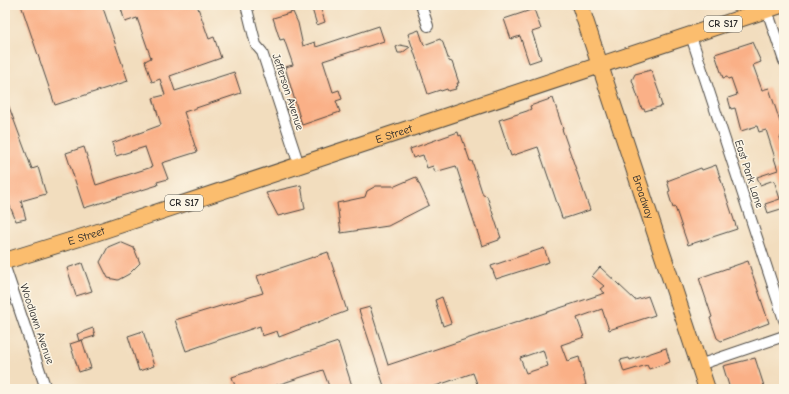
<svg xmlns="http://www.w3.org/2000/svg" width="789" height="394" viewBox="0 0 789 394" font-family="'Comic Neue',sans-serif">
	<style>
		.building { fill: #fab087; fill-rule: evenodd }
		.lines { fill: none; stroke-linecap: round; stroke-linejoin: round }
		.minor-casing { stroke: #494641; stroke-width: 12 }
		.primary-casing { stroke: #494641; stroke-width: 18 }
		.minor { stroke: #fff; stroke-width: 10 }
		.primary { stroke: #fbbd6e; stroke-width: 16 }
		.labels { text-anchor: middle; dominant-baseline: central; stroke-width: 3; stroke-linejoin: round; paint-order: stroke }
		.shield { fill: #fcf5e5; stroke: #6a6863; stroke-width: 1 }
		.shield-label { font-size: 10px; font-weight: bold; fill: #2b2b2b }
		.street-label { font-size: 11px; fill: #2b2b2b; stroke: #fcf5e5 }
	</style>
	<rect width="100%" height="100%" fill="#fcf5e5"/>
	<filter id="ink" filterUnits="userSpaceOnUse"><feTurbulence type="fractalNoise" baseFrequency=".025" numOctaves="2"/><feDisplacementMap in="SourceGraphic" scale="8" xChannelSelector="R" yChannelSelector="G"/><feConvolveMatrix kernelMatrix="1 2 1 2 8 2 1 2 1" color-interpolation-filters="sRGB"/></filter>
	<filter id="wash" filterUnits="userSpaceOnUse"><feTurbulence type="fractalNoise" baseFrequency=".012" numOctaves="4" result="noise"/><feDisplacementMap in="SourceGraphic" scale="16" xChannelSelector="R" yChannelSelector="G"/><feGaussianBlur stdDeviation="0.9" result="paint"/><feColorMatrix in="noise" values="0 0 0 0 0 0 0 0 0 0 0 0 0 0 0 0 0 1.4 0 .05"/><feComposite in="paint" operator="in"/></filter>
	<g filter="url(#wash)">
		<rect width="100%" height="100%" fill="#f2ddbe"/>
		<g id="blocks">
			<!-- building -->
			<g class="building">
				<path d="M21,5h81l26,76 -73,24z"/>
				<path d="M120,5h77l12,34 5,-2 7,21 -51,18 5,15 59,-19 7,21 -57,19 13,40 -35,11 6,16 -11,3 1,3 -74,23 -18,-55 18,-6 12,38 56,-18 -7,-20 -29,9 -4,-13 49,-18 -8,-27 12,-3 -5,-16 -8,3 -7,-21 6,-3 -14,-40 -12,4z"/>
				<path d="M320,6l5,16 -8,3 -5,-16z"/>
				<path d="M534,9l7,20 -9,3 9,27 -12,4 -9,-27 -9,3 -7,-20z"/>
				<path d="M293,12l5,11 5,23 12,-4 1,5 63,-21 5,15 -61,20 10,31 6,-2 3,9 -6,2 4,11 -38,13 -17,-58 8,-2 -9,-26 -4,1 -7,-22z"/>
				<path d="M419,30l5,15 16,-6 3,4 6,18 3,1 7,21h-2l1,3 -3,1 1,2 -8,2 -1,-2 -6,2 -1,-1 -12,4 -20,-60z"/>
				<path d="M752,42l9,20 -8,3 9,25 7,-2 15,46 -4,3 4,13v58l-16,5 -3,-9 15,-5 -6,-19 -14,5 -3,-8 21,-7 -4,-12h1l-9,-28 -7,2 -2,-6 -16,5 -6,-23 -4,1 -3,-11 9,-3 -6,-17 -3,1 -1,-2 -4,1 -8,-24z"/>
				<path d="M400,45l10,2 -8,6h-4l-2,-6z"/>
				<path d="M651,70l9,25 -1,1 3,10 -17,5 -1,-2h-2l-10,-29 3,-6z"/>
				<path d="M5,96l27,73 6,-2 8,27 -25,7 5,18 -10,2 -11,-27z"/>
				<path d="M553,98l10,31h-1l28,81 -24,8h-4l-24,-71 -27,9 -12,-36 28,-9 4,-2 -1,-3z"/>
				<path d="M458,132l1,4 2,-1 9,26h2l11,34 4,1 14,42h-2v2l-17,6 -26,-80 -21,6 -2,-6 -6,2 -4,-13 -10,3 -3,-9z"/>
				<path d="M716,165l21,64 -49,16 -13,-38 -2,1 -5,-16 2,-1 -3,-10 34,-13 1,2z"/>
				<path d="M416,177l13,28 -41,21 -47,7 -4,-30 28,-6 2,-6 9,-5h19z"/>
				<path d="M301,185l4,24 -27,7 -12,-23z"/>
				<path d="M120,242l14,6 6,15 -11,11 -11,6 -10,-2 -8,-16 8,-15z"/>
				<path d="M544,248l5,14 -53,17 -5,-13z"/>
				<path d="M328,252l19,59 -68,26 -2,-6 -15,5 -2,-10 -74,25 -11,-31 88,-27 -6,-17z"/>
				<path d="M748,261l21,62 -48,18 -4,-3 -7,-20 2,-1 -13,-39z"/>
				<path d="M82,263l10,28 -16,5 -9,-28z"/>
				<path d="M600,267l35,33 13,-4 7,19 -46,15 -7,-21 -25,9 7,19 -23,8 6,16 12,-4 7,28 -13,4h-94l-6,-16 -46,16h-42l-26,-79 11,-3 18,58 217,-72 -5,-4 4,-3 -12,-10zM543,350l5,16 -22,7 -6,-15z"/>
				<path d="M442,297l9,26 -8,3 -8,-26z"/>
				<path d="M93,328l2,8 -16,5 -2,-7z"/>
				<path d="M143,331l11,35 -15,5 -11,-35z"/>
				<path d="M82,340l9,28 -12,4 -9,-28z"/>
				<path d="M338,342l15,47h-23l-7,-19 -58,19h-29l-4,-12z"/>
				<path d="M666,348l4,14 -21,7 -2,-4 -23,7 -4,-12 9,-2 1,2z"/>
				<path d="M755,358l10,31h-35l-7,-23z"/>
			</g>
		</g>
	</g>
	<g filter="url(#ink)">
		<use href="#blocks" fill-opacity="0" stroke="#494641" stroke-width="1"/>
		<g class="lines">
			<!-- minor casing -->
			<g class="minor-casing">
				<g id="minor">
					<path d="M246,5l10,40 6,7 37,113"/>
					<path d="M421,5l7,21"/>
					<path d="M767,10l17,51"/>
					<path d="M691,36l93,284"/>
					<path d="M5,267l41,122"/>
					<path d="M699,365l85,-29"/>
				</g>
			</g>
			<!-- primary casing -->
			<g class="primary-casing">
				<g id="primary">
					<path id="s1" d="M580,5l127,384"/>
					<path id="s2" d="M5,261l84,-26 692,-230"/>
				</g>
			</g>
			<!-- minor -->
			<use href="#minor" class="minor"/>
			<!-- primary -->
			<use href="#primary" class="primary"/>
		</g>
	</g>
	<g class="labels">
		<!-- shield labels -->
		<g class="shield">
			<rect x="704" y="16" width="38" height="16" rx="3"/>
			<rect x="165" y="195" width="38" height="16" rx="3"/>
		</g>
		<g class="shield-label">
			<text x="723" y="24">CR S17</text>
			<text x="184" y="203">CR S17</text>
		</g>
		<!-- street labels -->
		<g class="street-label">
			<text transform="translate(288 92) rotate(72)">Jefferson Avenue</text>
			<text stroke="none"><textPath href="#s2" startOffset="409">E Street</textPath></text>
			<text transform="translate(749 174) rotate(72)">East Park Lane</text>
			<text stroke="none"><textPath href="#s1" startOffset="202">Broadway</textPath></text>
			<text stroke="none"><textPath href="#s2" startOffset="85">E Street</textPath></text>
			<text transform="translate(37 324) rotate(71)">Woodlawn Avenue</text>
		</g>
	</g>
	<!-- margin -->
	<rect width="789" height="394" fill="none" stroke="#fcf5e5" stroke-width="20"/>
</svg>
